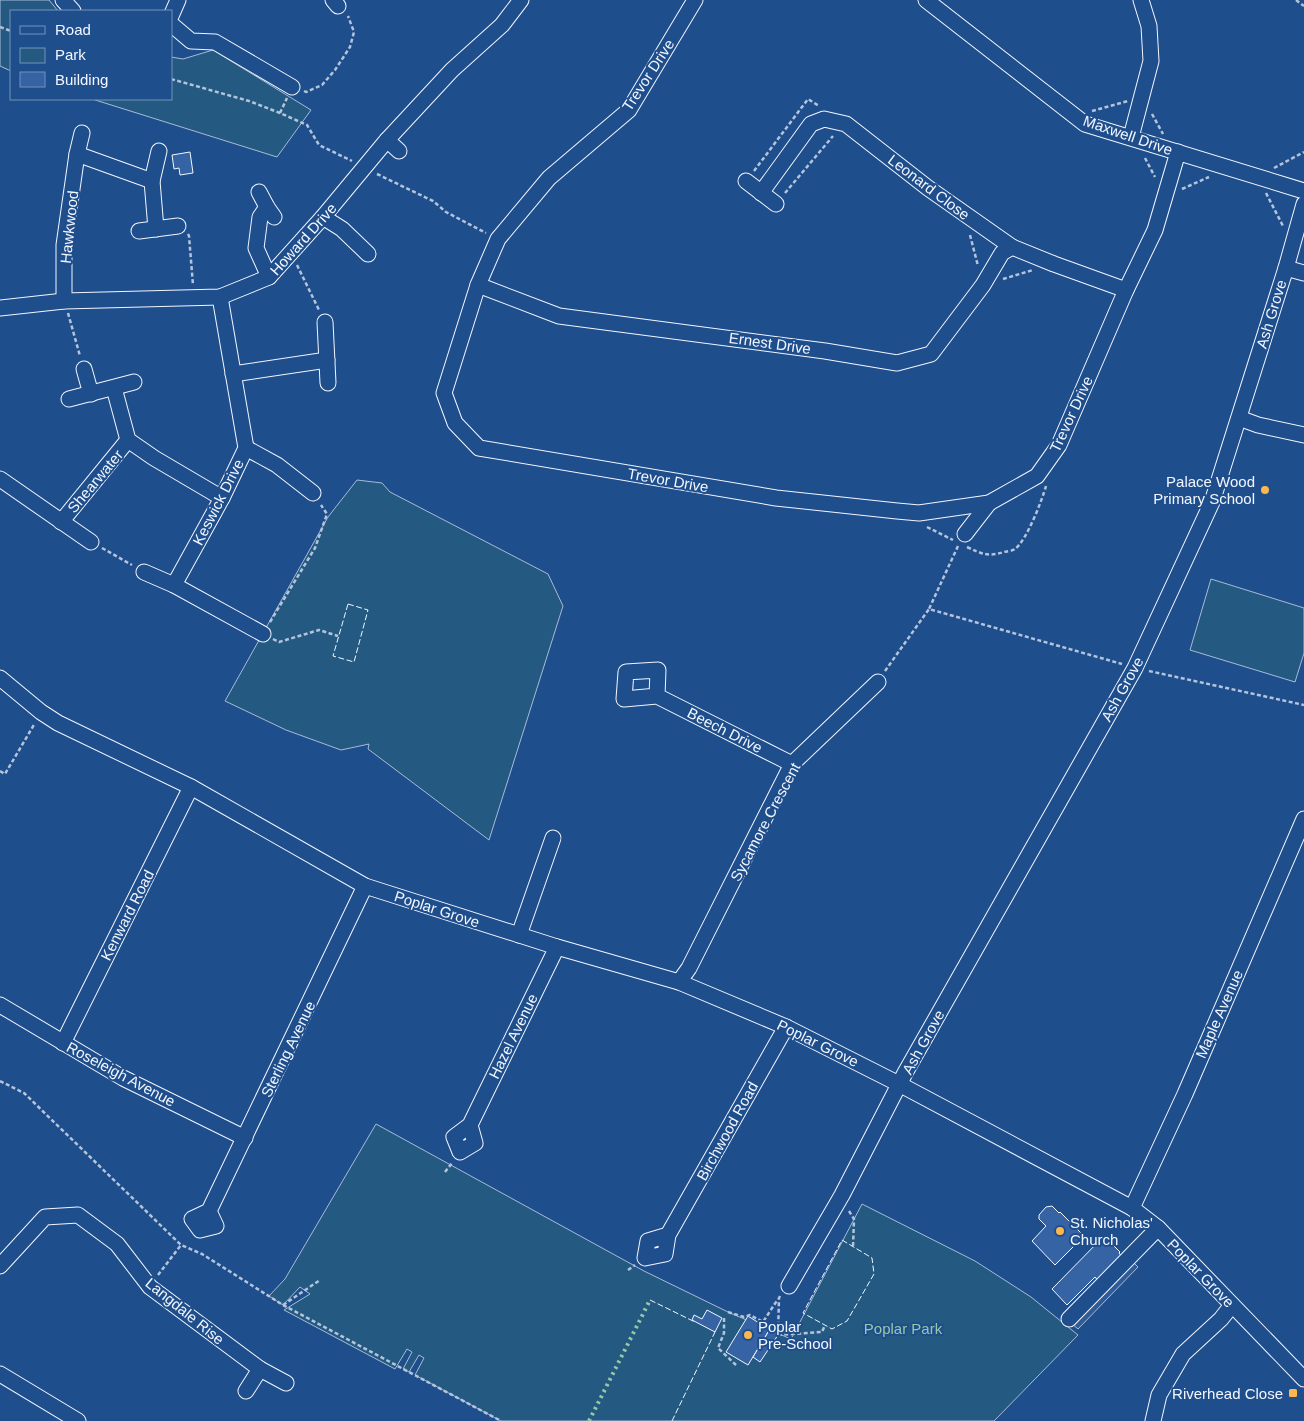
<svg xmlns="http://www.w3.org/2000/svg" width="1304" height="1421" viewBox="0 0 1304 1421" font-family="Arial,sans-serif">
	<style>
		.green { fill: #245a82; stroke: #a8bbd7 }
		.parking { fill: #305b95; stroke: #a8bbd7 }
		.building { fill: #3563a3; stroke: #f2f6ff }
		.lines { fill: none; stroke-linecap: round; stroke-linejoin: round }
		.minor-casing { stroke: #f2f6ff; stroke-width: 17 }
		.path { stroke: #b3c4dc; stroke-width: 2.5; stroke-dasharray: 4 2.5; stroke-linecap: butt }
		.minor { stroke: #1f4e8c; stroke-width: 15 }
		.hedge { stroke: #97c8a6; stroke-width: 4; stroke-dasharray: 2.5 4; stroke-linecap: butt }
		.fence { stroke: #f2f6ff; stroke-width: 1; stroke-dasharray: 6 2.5; stroke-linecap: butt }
		.poi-dot { fill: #ffb74d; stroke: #1f4e8c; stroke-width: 2 }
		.labels { text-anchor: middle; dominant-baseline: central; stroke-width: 4; stroke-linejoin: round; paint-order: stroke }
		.street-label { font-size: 15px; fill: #f2f6ff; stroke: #1f4e8c }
		.poi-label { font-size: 15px; fill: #f2f6ff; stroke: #1f4e8c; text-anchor: end }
		.park-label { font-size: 15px; fill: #97c8a6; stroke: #1f4e8c }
	</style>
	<rect width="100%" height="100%" fill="#1f4e8c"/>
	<!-- green -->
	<g class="green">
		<path d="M0,0h49l9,11h-47v60l-11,-5z"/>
		<path d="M213,50l98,60 -34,47 -185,-58h79v-42l12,2z"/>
		<path d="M357,480l25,3 8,9 158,82 15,32 -74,234 -121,-91 1,-5 -28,6 -55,-20 -61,-29 103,-184z"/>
		<path d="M1211,579l93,29v45l-9,29 -105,-32z"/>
		<path d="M376,1124l268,147 84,41 63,27 71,-135 113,57 56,36 47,38 -84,86h-493l-86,-46 9,-17 -5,-3 -10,17 -6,-3 9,-17 -5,-3 -12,20 -111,-59 26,-16 -10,-7 -17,18 -14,-9 16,-17z"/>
	</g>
	<!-- parking -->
	<path class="parking" d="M1131,1260l7,7 -60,62 -7,-6z"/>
	<!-- building -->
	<g class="building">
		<path d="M190,152l3,21 -13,2 -1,-7 -5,1 -2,-14z"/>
		<path d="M1052,1206l7,7 1,-1 24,24 -29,29 -23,-24 14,-15 -7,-7v-4l7,-8z"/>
		<path d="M1104,1236l16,16 -1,1 4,5 -24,24 -4,-5 -28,28 -15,-16z"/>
		<path d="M707,1310l15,8 -7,14 -23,-12 2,-5 8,4z"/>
		<path d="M748,1316l30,19 -8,-6 -22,36 -22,-13z"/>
		<path d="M770,1329l8,6 -18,27 -7,-5z"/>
	</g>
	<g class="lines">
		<!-- minor casing -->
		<g class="minor-casing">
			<g id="minor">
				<path d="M63,0l10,11"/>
				<path d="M333,0l5,6"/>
				<path d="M695,0l-66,110 -80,68 -51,61 -20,46 -34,108 11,30 24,25 297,50 121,13 22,2 70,-10 48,-27 22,-31 67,-155 29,-60 23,-78"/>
				<path d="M926,0l159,124 219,67"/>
				<path d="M171,16l7,-16"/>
				<path d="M171,24l20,17 24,1 77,45"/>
				<path d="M1131,137l20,-76 -2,-35 -8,-26"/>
				<path d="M387,140l12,11"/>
				<path d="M77,154l75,27"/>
				<path d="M746,181l30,23"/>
				<path d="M259,192l8,15 7,10"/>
				<path d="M761,193l50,-69 13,-5 22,5 82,64 84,59 42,17 72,26"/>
				<path d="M267,207l-7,10 -4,31 13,29"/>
				<path d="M323,217l19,12 26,25"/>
				<path d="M156,229l-4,-48 7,-30"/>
				<path d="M139,231l39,-5"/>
				<path d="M1286,268l18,5"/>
				<path d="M478,285l81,31 266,35 72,12 34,-9 52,-69 19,-32 10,-6"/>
				<path d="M64,301v-56l13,-91 5,-21"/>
				<path d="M0,308l64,-7 156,-4 49,-20 54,-60 64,-77 65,-70 50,-45 19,-25"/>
				<path d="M325,322l3,61"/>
				<path d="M84,369l7,25"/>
				<path d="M233,374l94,-14"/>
				<path d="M114,388l14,52 26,18 68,40"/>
				<path d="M69,399l65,-17"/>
				<path d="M1239,418l19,7 46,10"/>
				<path d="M246,448l31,17 36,28"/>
				<path d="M0,479l91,63"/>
				<path d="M61,522l67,-82"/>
				<path d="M965,534l24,-31"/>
				<path d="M144,572l30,13 89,49"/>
				<path d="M174,585l48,-87 24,-50 -26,-151"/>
				<path d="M0,678l41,34 17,11 133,64 174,99 192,61 122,35 107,45 113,57 233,124 26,20 146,151"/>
				<path d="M657,696l1,-26 -32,2 -2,27 33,-3 135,68"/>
				<path d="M519,935l34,-97"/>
				<path d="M679,982l10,-14 103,-204 86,-82"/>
				<path d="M0,1005l123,73 122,60"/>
				<path d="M63,1043l128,-256"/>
				<path d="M470,1125l5,18 -15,9 -6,-15 16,-12 87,-178"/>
				<path d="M1132,1208l53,-114 119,-275"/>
				<path d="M209,1211l7,15 -16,4 -8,-11 17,-8 156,-325"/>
				<path d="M668,1235l-20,6 -3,17 20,-4 3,-19 118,-208"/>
				<path d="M0,1266l45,-49 33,-2 39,29 33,43 110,82 26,14"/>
				<path d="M789,1286l53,-91 63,-122 230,-405 77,-166 74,-234 18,-64"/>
				<path d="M1069,1319l89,-91"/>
				<path d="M0,1374l78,47"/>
				<path d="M246,1391l14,-22"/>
				<path d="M1153,1421l6,-26 24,-41 38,-35 11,-14"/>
			</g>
		</g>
		<!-- path -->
		<g class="path">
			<path d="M1296,0l8,6"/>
			<path d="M0,27l11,4"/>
			<path d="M171,79l78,22 31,12 27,12 12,20 33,16"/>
			<path d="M304,91l2,1 16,-7 13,-15 15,-23 4,-15 -6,-16"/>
			<path d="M1092,111l36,-10"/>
			<path d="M280,113l7,-15"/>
			<path d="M1152,114l11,20"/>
			<path d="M1145,158l10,19"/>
			<path d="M1274,168l30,-16"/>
			<path d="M754,171l54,-72 11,7"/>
			<path d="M377,174l56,27 13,11 40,21"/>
			<path d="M1182,189l27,-12"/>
			<path d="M785,193l48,-57"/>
			<path d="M1266,193l17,33"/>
			<path d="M188,234l1,2 4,49"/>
			<path d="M970,235l8,31"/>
			<path d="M297,265l22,45"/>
			<path d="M1003,279l30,-9"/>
			<path d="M68,313l12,43"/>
			<path d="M927,527l26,13"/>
			<path d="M958,546l-29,63 193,55"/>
			<path d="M967,547c15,7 21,10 37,5 3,-1 9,-1 11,-3 12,-9 27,-49 31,-63"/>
			<path d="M102,548l30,17"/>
			<path d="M270,622l45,-74 12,-34 -6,-9"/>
			<path d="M273,639l6,3 40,-12 19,6"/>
			<path d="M885,671l44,-62"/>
			<path d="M1149,671l155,34"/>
			<path d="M0,771l5,3 30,-51"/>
			<path d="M0,1081l24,12 157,152 21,9 81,51 218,116"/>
			<path d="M445,1172l7,-9"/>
			<path d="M849,1211l5,8 -1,28"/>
			<path d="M628,1270l7,-5"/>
			<path d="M158,1275l23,-30"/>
			<path d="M780,1296l-1,2 -1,37 44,-3 3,-7"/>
			<path d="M283,1305l37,-25"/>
			<path d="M728,1312l16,5 6,-2 13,7 15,-23"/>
			<path d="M724,1318v15l-6,15 18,17"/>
		</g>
		<!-- minor -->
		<use href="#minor" class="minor"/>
		<!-- hedge -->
		<path class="hedge" d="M589,1421l61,-121"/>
		<!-- fence -->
		<g class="fence">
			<path d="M348,604l20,6 -14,52 -21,-6z"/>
			<path d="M842,1240l30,18 2,16 -27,47 -15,8 -29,-16z"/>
			<path d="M650,1300l45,22"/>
			<path d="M672,1421l43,-89 -2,-1"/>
		</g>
	</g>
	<!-- markers -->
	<g class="poi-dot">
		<circle cx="1265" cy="490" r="5"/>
		<circle cx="1060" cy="1231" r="5"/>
		<circle cx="748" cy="1335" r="5"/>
		<rect x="1288" y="1388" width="10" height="10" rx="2.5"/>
	</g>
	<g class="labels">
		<!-- street labels -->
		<g class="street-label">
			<text transform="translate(648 75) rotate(-57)">Trevor Drive</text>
			<text transform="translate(1128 135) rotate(19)">Maxwell Drive</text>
			<text transform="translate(929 187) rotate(37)">Leonard Close</text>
			<text transform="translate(69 227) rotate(-84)">Hawkwood</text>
			<text transform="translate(303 239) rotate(-48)">Howard Drive</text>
			<text transform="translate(1271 314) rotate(-73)">Ash Grove</text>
			<text transform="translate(770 343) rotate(8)">Ernest Drive</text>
			<text transform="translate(1071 414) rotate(-65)">Trevor Drive</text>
			<text transform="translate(668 480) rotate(10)">Trevor Drive</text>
			<text transform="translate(95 481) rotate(-50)">Shearwater</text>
			<text transform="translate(218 502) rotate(-63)">Keswick Drive</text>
			<text transform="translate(1122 689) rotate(-61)">Ash Grove</text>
			<text transform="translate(725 730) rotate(27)">Beech Drive</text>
			<text transform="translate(765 822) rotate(-62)">Sycamore Crescent</text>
			<text transform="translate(437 909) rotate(18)">Poplar Grove</text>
			<text transform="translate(127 915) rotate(-63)">Kenward Road</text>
			<text transform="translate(1219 1014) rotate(-66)">Maple Avenue</text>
			<text transform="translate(513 1036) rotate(-64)">Hazel Avenue</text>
			<text transform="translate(923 1042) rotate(-61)">Ash Grove</text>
			<text transform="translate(818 1043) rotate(26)">Poplar Grove</text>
			<text transform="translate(288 1049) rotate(-64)">Sterling Avenue</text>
			<text transform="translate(121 1074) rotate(28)">Roseleigh Avenue</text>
			<text transform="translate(727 1131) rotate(-61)">Birchwood Road</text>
			<text transform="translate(1201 1273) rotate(46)">Poplar Grove</text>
			<text transform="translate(185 1311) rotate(39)">Langdale Rise</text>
		</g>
		<!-- poi labels -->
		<g class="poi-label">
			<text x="1255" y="481">Palace Wood<tspan x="1255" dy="17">Primary School</tspan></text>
			<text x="1070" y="1222" text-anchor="start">St. Nicholas'<tspan x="1070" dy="17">Church</tspan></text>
			<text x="758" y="1326" text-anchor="start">Poplar<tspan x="758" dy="17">Pre-School</tspan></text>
			<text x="1283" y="1393">Riverhead Close</text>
		</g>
		<!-- park labels -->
		<g class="park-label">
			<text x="903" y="1328">Poplar Park</text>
		</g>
	</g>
	<!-- legend -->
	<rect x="10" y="10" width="162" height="90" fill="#1f4e8c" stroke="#7391ba"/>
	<rect x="20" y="26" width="25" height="8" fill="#1f4e8c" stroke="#7391ba"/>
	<text x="55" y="35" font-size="15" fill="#f2f6ff">Road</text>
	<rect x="20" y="48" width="25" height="15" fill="#245a82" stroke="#7391ba"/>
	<text x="55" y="60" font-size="15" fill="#f2f6ff">Park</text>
	<rect x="20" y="72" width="25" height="15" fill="#3563a3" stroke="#7391ba"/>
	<text x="55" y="85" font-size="15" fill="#f2f6ff">Building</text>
</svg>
